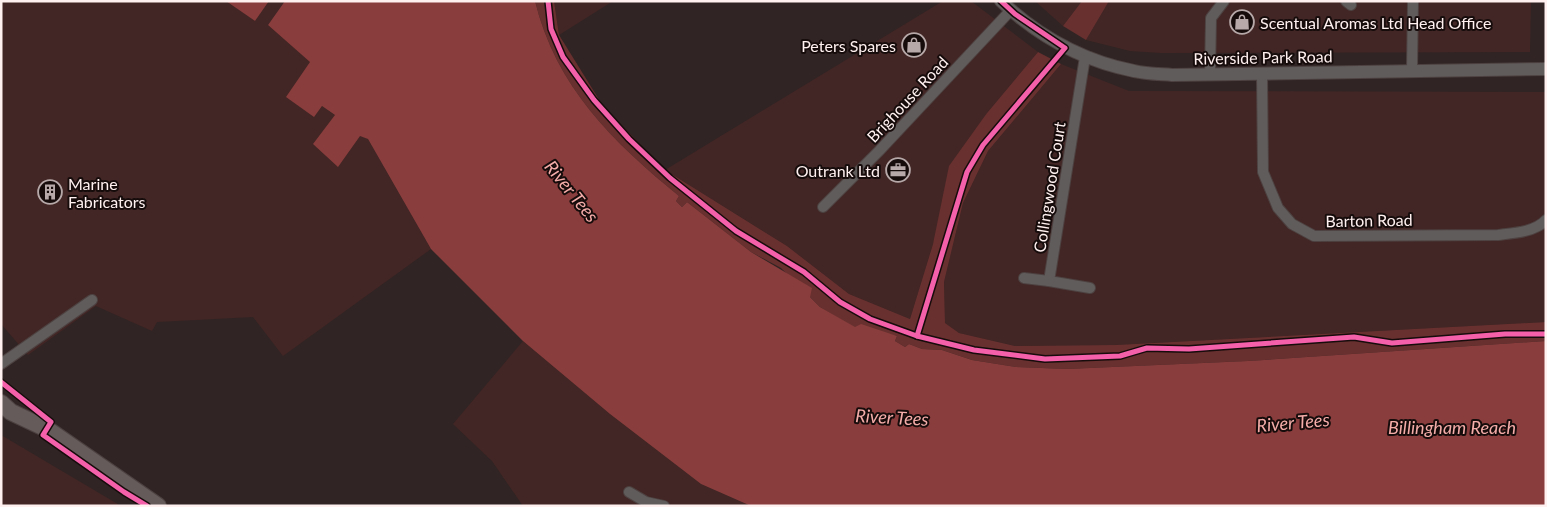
<svg xmlns="http://www.w3.org/2000/svg" width="1547" height="507" viewBox="0 0 1547 507" font-family="Lato,sans-serif">
	<style>
		.built { fill: #422625 }
		.green { fill: #68302f }
		.water { fill: #893d3c }
		.lines { fill: none; stroke-linecap: round; stroke-linejoin: round }
		.minor-casing { stroke: #4d4241; stroke-width: 12 }
		.tertiary-casing { stroke: #4d4241; stroke-width: 14 }
		.primary-casing { stroke: #4d4241; stroke-width: 18 }
		.minor { stroke: #615c5c; stroke-width: 10 }
		.tertiary { stroke: #615c5c; stroke-width: 12 }
		.primary { stroke: #655b5b; stroke-width: 16 }
		.cycleway-casing { stroke: #170c0c; stroke-width: 8 }
		.cycleway { stroke: #f560ab; stroke-width: 5 }
		.labels { text-anchor: middle; dominant-baseline: central; stroke-width: 4; stroke-linejoin: round; paint-order: stroke }
		.poi-label { font-size: 16px; fill: #fff1f0; stroke: #170c0c; text-anchor: start }
		.street-label { font-size: 16px; fill: #fff1f0; stroke: #170c0c }
		.water-label { font-size: 18px; font-style: italic; fill: #f5ada9; stroke: #170c0c }
	</style>
	<rect width="100%" height="100%" fill="#312424"/>
	<!-- built -->
	<g class="built">
		<path d="M1,1h225l29,20 14,-20h16l-17,24 42,36 3,56 9,-11 46,33 63,110 -148,107 -30,-39 -96,5 -5,9 -56,-25 -68,49 -27,-31z"/>
		<path d="M554,1h59l-54,34z"/>
		<path d="M943,1h28l67,51 -51,61 -54,131 -23,75 -61,-25 -62,-48 -122,-76z"/>
		<path d="M1035,1h47l-19,25z"/>
		<path d="M1109,1h422l-1,51 -369,1 -31,-2 -44,-11z"/>
		<path d="M1061,64l68,27 417,1v230l-430,23 -101,1 -56,-13 -14,-10 -1,-41 19,-79 25,-52z"/>
		<path d="M523,341l87,73 91,70 50,22h-228l-31,-45 -39,-37z"/>
		<path d="M1,435l120,71h-120z"/>
	</g>
	<!-- green -->
	<g class="green">
		<path d="M535,1h19l5,34 44,71 62,64 122,76 62,48 61,25 23,-75 16,-78 38,-53 51,-61 23,12 -73,87 -25,52 -19,79 1,41 14,10 56,13 101,-1 430,-23v19l-298,20 -181,8 -51,-2 -44,-7 -30,-10 -20,-1 -13,-5 -4,3 -10,-6 2,-5 -42,-8 -35,-21 -39,-39 -30,-16 -64,-50 -5,5 -6,-6 3,-5c-66,-54 -123,-109 -144,-195z"/>
		<path d="M1082,1h27l-23,39 -23,-14z"/>
	</g>
	<!-- water -->
	<g class="water">
		<path d="M226,1h43l-14,20z"/>
		<path d="M285,1h250c21,86 78,141 144,195l-3,5 6,6 5,-5 64,50 61,36 -2,9 10,10 35,20 6,-3 36,12 -2,5 10,6 4,-3 13,5 20,1 30,10 44,7 51,2 181,-8 298,-20v165h-795l-50,-22 -91,-70 -87,-73 -92,-92 -63,-110 -8,-3 -22,31 -25,-23 22,-29 -13,-9 -8,11 -28,-20 24,-35 -42,-37z"/>
	</g>
	<g class="lines">
		<!-- minor casing -->
		<g class="minor-casing">
			<g id="minor">
				<path d="M1346,1l5,4"/>
				<path d="M1085,57l-36,224 41,7"/>
				<path d="M1412,70l1,-69"/>
				<path d="M1262,73l1,99 15,36 14,16 22,12 184,-1c16,-2 37,-3 48,-15"/>
				<path d="M1210,74l1,-56 13,-17"/>
				<path d="M823,207l56,-56 132,-141"/>
				<path d="M1024,278l25,3"/>
				<path d="M1,364l91,-64"/>
				<path d="M629,492l17,10 18,4"/>
			</g>
		</g>
		<!-- tertiary casing -->
		<g class="tertiary-casing">
			<path id="tertiary" d="M1001,1c37,35 83,60 133,70 12,3 26,3 38,4l374,-6"/>
		</g>
		<!-- primary casing -->
		<g class="primary-casing">
			<path id="primary" d="M1,403l10,9 36,17 111,77"/>
		</g>
		<!-- minor -->
		<use href="#minor" class="minor"/>
		<!-- tertiary -->
		<use href="#tertiary" class="tertiary"/>
		<!-- primary -->
		<use href="#primary" class="primary"/>
		<!-- cycleway casing -->
		<g class="cycleway-casing">
			<g id="cycleway">
				<path d="M548,1l3,28 12,28 31,43 35,39 41,39 66,53 68,41 36,30 30,17 47,17 57,14 71,9 75,-3 27,-8 42,1 165,-12 38,6 113,-9h41"/>
				<path d="M917,336l50,-164 16,-27 82,-97 -50,-34 -14,-13"/>
				<path d="M1,382l50,40 -8,13 81,57 23,14"/>
			</g>
		</g>
		<!-- cycleway -->
		<use href="#cycleway" class="cycleway"/>
	</g>
	<!-- icons -->
	<defs>
		<g id="shop-ring" transform="scale(1.25)"><circle r="9.5" fill="#170c0c" stroke="#b7a9a9" stroke-width="1.5"/><path d="M-5-2.5h2.3a2.7 3.5 0 0 1 5.4 0H5L5.5 6h-11ZM-1.5-2.5h3a1.5 2.3 0 0 0-3 0Z" fill="#b7a9a9"/></g>
		<g id="office-ring" transform="scale(1.25)"><circle r="9.5" fill="#170c0c" stroke="#b7a9a9" stroke-width="1.5"/><path d="M-6-3h4V-5.5h4V-3h4V5H-6ZM-1-4.5V-3h2v-1.5ZM-6 0V1H6V0Z" fill="#b7a9a9"/></g>
		<g id="building-ring" transform="scale(1.25)"><circle r="9.5" fill="#170c0c" stroke="#b7a9a9" stroke-width="1.5"/><path d="M-4-6H4V6H1V3H-1V6H-4ZM-2.5-4.3h1.7v1.8h-1.7ZM.8-4.3h1.7v1.8H.8ZM-2.5-1h1.7V.8h-1.7ZM.8-1h1.7V.8H.8Z" fill="#b7a9a9"/></g>
	</defs>
	<g fill-rule="evenodd">
		<use href="#shop-ring" x="1242" y="22"/>
		<use href="#shop-ring" x="914" y="45"/>
		<use href="#office-ring" x="898" y="170"/>
		<use href="#building-ring" x="50" y="192"/>
	</g>
	<g class="labels">
		<!-- poi labels -->
		<g class="poi-label">
			<text x="1260" y="22">Scentual Aromas Ltd Head Office</text>
			<text x="896" y="45" text-anchor="end">Peters Spares</text>
			<text x="880" y="170" text-anchor="end">Outrank Ltd</text>
			<text x="68" y="183">Marine<tspan x="68" dy="18">Fabricators</tspan></text>
		</g>
		<!-- street labels -->
		<g class="street-label">
			<text transform="translate(1263 57) rotate(-1)">Riverside Park Road</text>
			<text transform="translate(907 99) rotate(-47)">Brighouse Road</text>
			<text transform="translate(1049 187) rotate(-81)">Collingwood Court</text>
			<text transform="translate(1369 220) rotate(-1)">Barton Road</text>
		</g>
		<!-- water labels -->
		<g class="water-label">
			<text transform="translate(572 191) rotate(51)">River Tees</text>
			<text transform="translate(892 417) rotate(3)">River Tees</text>
			<text transform="translate(1293 422) rotate(-5)">River Tees</text>
			<text x="1452" y="427">Billingham Reach</text>
		</g>
	</g>
	<!-- border -->
	<rect width="1547" height="507" fill="none" stroke="#fff1f0" stroke-width="5"/>
</svg>
